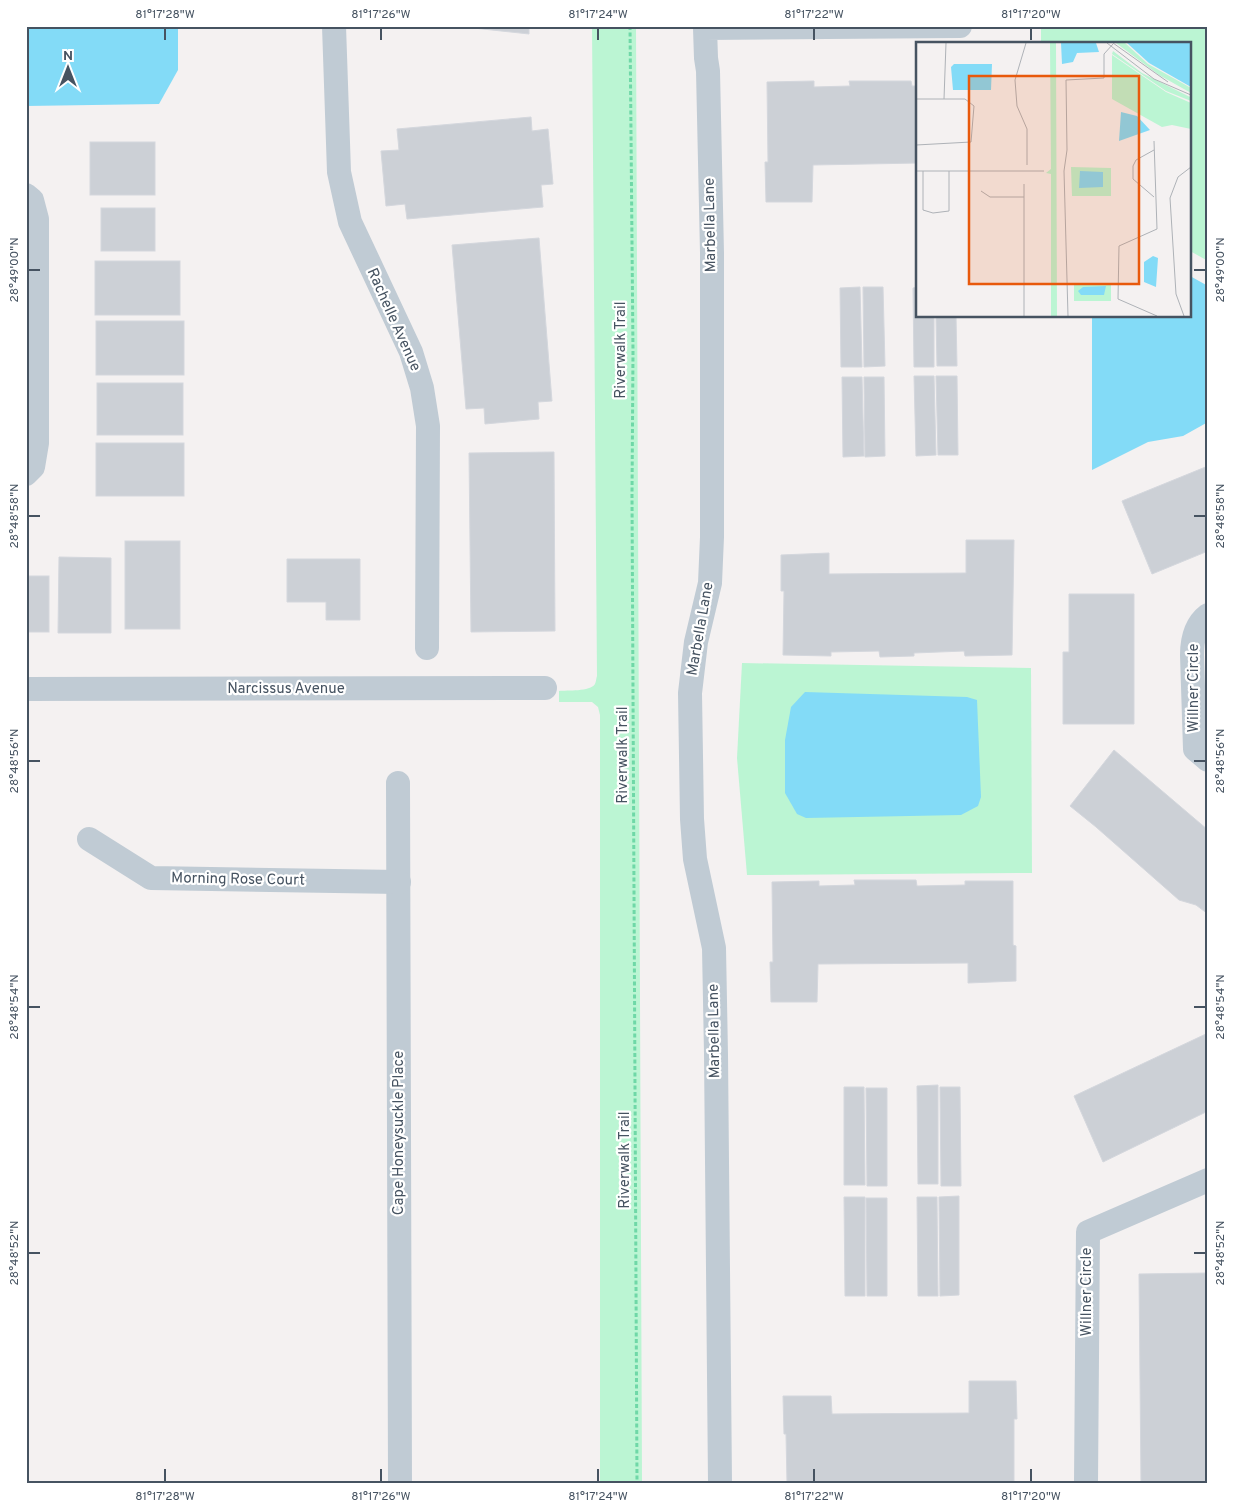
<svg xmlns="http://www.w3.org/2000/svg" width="1234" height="1509" viewBox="0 0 1234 1509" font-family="Overpass,sans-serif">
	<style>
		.green { fill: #bbf5d3 }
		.water { fill: #83dbf7 }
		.building { fill: #ccd0d6; stroke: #d4d7dd }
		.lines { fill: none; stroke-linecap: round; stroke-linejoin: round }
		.path { stroke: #6fd8a7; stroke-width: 3; stroke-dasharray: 4 2.5; stroke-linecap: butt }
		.street { stroke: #c0cbd4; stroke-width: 24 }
		.ticks { fill: none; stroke: #465361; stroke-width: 2 }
		.labels { text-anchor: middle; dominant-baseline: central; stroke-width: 4.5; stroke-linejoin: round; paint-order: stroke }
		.street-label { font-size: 15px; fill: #465361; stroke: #fff }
		.inset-road { fill: none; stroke: #aeb2b7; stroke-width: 1 }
		.view { fill: #e8590c; fill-opacity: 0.15; stroke: #e8590c; stroke-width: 2.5 }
		.inset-edge { fill: none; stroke: #465361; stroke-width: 2.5 }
		.neatline { fill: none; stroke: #465361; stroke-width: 2 }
		.ticks-label { font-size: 12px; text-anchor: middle; fill: #465361 }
	</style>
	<rect width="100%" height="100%" fill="#f4f1f1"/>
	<!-- green -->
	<g class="green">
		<path d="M592,26h44l6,1457h-42v-768l-2,-8 -6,-5h-33v-11c8,-1 31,1 36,-7 1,-2 1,-5 2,-8z"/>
		<path d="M1041,26h167v235l-18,-10v-207h-149z"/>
		<path d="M742,663l289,5 1,205 -285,2 -10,-117z"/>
	</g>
	<!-- water -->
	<g class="water">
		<path d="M26,26h152v44l-19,34 -133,2z"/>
		<path d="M1190,276l18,10v136l-25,14 -35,6 -56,28v-154h98z"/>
		<path d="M805,692l162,5 10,3 4,97 -3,9 -17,9 -155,3 -9,-4 -12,-21v-53l6,-33z"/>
	</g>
	<!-- building -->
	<g class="building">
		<path d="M455,26h74v8z"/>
		<path d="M814,81v6l36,-1 -1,-5h62l1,5h6v77l-105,2 -1,37h-46l-1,-40h3l-1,-80z"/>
		<path d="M531,117l1,14 16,-2 5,55 -12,1 2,22 -136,12 -2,-15 -19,2 -5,-55 18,-1 -2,-21z"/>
		<rect x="90" y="142" width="65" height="53"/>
		<rect x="101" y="208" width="54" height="43"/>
		<path d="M539,238l13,163 -14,1 1,17 -54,5 -1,-16 -18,1 -14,-164z"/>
		<rect x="95" y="261" width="85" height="54"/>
		<path d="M860,287l2,80h-21l-1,-79z"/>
		<path d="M863,287h20l2,79 -21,1z"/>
		<path d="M918,287v29h16v51h-20l-1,-79z"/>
		<path d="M936,316h20l1,50h-20z"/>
		<rect x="96" y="321" width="88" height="54"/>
		<path d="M914,376h20l2,79 -20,1z"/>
		<path d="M936,376h21l1,79h-20z"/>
		<path d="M842,377h20l2,79 -21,1z"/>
		<path d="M864,377h20l1,79 -20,1z"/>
		<rect x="97" y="383" width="86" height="52"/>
		<rect x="96" y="443" width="88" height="53"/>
		<path d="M554,452l1,179 -84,1 -2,-179z"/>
		<path d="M1208,466v85l-56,23 -30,-73z"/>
		<path d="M966,540h48l-2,115 -47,1 -1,-5 -50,2v3l-34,1 -1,-6 -48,1v4l-48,-1 1,-64h-3v-36l48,-2v21l137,-1z"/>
		<rect x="125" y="541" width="55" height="88"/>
		<path d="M59,557l52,1v75h-53z"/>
		<path d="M287,559h73v61h-34v-18h-39z"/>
		<rect x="26" y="576" width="23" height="56"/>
		<path d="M1069,594h65v130h-71v-72h6z"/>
		<path d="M1114,750l94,80v84l-12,-9 -17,-5 -83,-73 -26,-21z"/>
		<path d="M854,880h62l1,6 48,-1v-4h48v64l3,1v35l-48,2v-20l-150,1 -1,38h-46l-1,-40h3l-1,-80 47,-1v5l36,-1z"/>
		<path d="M1208,1033v78l-105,51 -29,-66z"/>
		<path d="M938,1085v99h-20l-1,-98z"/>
		<path d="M844,1087h20l1,98h-21z"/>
		<path d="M940,1087h20l1,99h-20z"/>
		<path d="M866,1088h21v98h-20z"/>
		<path d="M959,1196v99l-19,1 -1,-99z"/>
		<path d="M844,1197h21v99h-20z"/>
		<path d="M917,1197h20l1,99h-20z"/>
		<path d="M866,1198h21v98h-20z"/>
		<path d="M1208,1273v210h-67l-2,-209z"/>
		<path d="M969,1381h47l1,38h-3v64h-227l-1,-49h-2l-1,-38h48l1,18 137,-1z"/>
	</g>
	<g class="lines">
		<!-- path -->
		<path class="path" d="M630,26l3,326 -1,143 5,988"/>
		<!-- street -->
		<g class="street">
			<path d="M334,26l5,146 11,50 61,130 11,36 6,38 -1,222"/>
			<path d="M26,195l6,5 5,19v224l-4,24 -7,7"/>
			<path d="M1208,615c-13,10 -16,24 -16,40l3,94 13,11"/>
			<path d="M26,689l519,-1"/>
			<path d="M398,783l2,700"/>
			<path d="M89,839l62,39 248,4"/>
			<path d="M720,1483l-4,-429 -2,-106 -19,-89 -3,-40 -2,-126 6,-51 14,-59 2,-46v-284l-4,-182 -2,-13 -1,-30 255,-2"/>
			<path d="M1086,1483l2,-251 120,-52"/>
		</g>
	</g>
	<!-- ticks -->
	<path class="ticks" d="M165,28v12M381,28v12M598,28v12M814,28v12M1031,28v12M28,270h12M1194,270h12M28,516h12M1194,516h12M28,761h12M1194,761h12M28,1007h12M1194,1007h12M28,1253h12M1194,1253h12M165,1469v13M381,1469v13M598,1469v13M814,1469v13M1031,1469v13"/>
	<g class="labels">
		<!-- street labels -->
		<g class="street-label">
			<text transform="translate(711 225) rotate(-91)">Marbella Lane</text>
			<text transform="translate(393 320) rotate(66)">Rachelle Avenue</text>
			<text transform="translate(621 350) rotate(-90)">Riverwalk Trail</text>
			<text transform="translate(701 629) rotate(-80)">Marbella Lane</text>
			<text transform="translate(1194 688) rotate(-90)">Willner Circle</text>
			<text x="286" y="689">Narcissus Avenue</text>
			<text transform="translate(623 755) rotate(-90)">Riverwalk Trail</text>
			<text transform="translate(238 880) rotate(1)">Morning Rose Court</text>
			<text transform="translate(715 1031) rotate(-91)">Marbella Lane</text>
			<text transform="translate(399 1133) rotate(-90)">Cape Honeysuckle Place</text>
			<text transform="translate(625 1160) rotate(-90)">Riverwalk Trail</text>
			<text transform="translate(1087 1292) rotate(-90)">Willner Circle</text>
		</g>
	</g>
	<!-- overview -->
	<g transform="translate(916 42)">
		<rect width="275" height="275" fill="#f4f1f1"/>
		<path d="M134,1h6l1,273h-6v-142l-5,-1 5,-4zM200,1h9l23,21 43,24v5l-32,-18zM197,9l29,22 48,24 1,4 -25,-10 -54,-37zM196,13l54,37 25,11v26l-19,-4 -10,2 -50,-28zM155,125l40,1v28h-39zM195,241v18h-37v-17z" fill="#bbf5d3"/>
		<path d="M145,1h35l3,9 -22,1 -4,9 -11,2zM211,1h64v44l-42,-24zM38,22h38l-1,26h-38l-2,-23zM205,70l16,4 13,14 -31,11zM164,129l23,1v15l-24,1zM237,214l5,2 -2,29 -12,-5v-20zM190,244l-2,9h-23l-3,-4 5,-4z" fill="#83dbf7"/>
		<path class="inset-road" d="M110,1l-11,37 2,26 10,23v36M191,1l47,36 37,16M197,1l55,39M0,57h49l9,7 -3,36 -55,3M28,57l2,-56M238,99l3,88 -38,17 -1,53 39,17M238,108l-18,10 -3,6v13l21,18M0,129h128M7,129v39l10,3 16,-2v-40M108,142v132M65,149l9,6h34M152,274l-4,-145 3,-21 -1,-70 38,-2v-24l9,-10M268,274l-8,-22 -6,-96 8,-21 13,-10"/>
		<path class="view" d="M53,34h170v208h-170z"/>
		<rect width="275" height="275" class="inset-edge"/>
	</g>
	<!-- border -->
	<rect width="1234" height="1509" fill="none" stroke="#ffffff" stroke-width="55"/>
	<!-- north arrow -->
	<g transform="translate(68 68)" stroke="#ffffff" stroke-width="4" paint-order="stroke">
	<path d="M0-4L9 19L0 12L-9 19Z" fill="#465361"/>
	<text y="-8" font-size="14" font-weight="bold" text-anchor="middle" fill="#465361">N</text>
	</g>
	<rect x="28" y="28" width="1178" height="1454" class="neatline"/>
	<g class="ticks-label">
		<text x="165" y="18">81°17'28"W</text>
		<text x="381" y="18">81°17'26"W</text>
		<text x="598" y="18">81°17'24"W</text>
		<text x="814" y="18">81°17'22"W</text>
		<text x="1031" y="18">81°17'20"W</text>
		<text transform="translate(14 270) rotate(-90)" y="4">28°49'00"N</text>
		<text transform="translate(1220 270) rotate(-90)" y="4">28°49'00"N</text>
		<text transform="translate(14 516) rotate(-90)" y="4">28°48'58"N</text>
		<text transform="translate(1220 516) rotate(-90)" y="4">28°48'58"N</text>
		<text transform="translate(14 761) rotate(-90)" y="4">28°48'56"N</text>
		<text transform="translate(1220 761) rotate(-90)" y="4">28°48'56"N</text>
		<text transform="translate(14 1007) rotate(-90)" y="4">28°48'54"N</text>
		<text transform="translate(1220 1007) rotate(-90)" y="4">28°48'54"N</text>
		<text transform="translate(14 1253) rotate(-90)" y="4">28°48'52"N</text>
		<text transform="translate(1220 1253) rotate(-90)" y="4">28°48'52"N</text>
		<text x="165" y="1500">81°17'28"W</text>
		<text x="381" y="1500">81°17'26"W</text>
		<text x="598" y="1500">81°17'24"W</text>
		<text x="814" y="1500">81°17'22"W</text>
		<text x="1031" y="1500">81°17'20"W</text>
	</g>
</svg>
